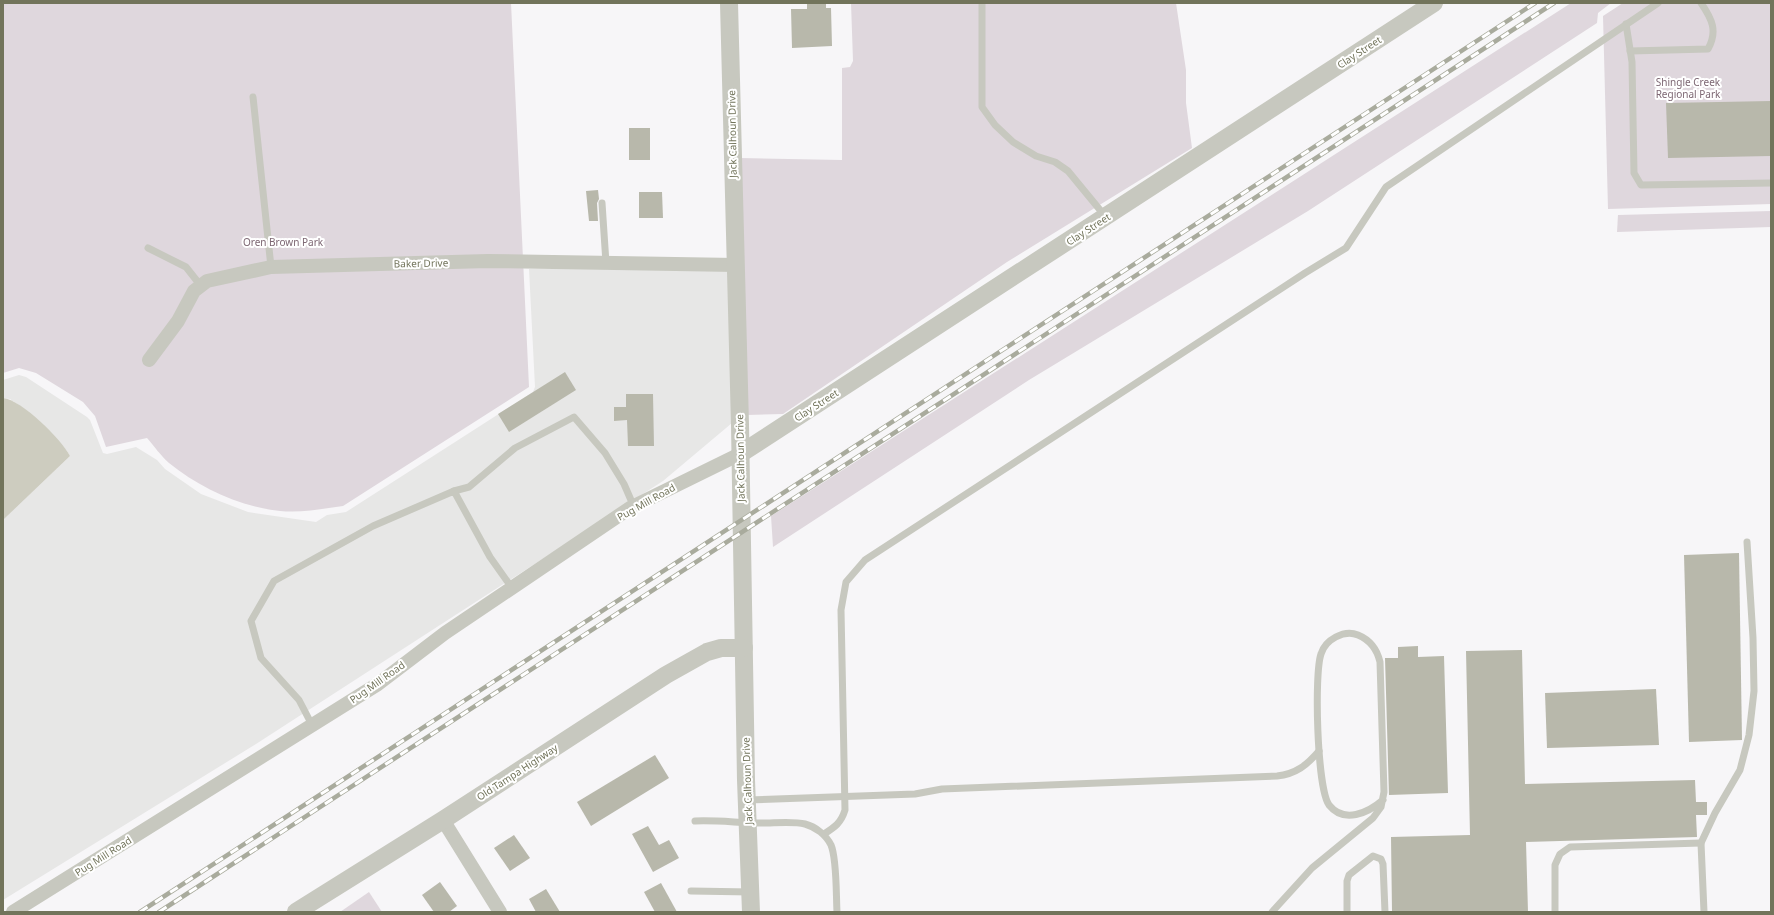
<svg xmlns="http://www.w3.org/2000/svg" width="1774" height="915" viewBox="0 0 1774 915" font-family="'Noto Sans',sans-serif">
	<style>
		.built { fill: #e7e7e6 }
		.green { fill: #dfd7dd }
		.water { fill: #cdccbf }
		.building { fill: #b8b8ab }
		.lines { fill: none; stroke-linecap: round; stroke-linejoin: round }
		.service { stroke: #c7c8bf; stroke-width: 7 }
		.minor { stroke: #c7c8bf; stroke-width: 14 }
		.tertiary { stroke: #c7c8bf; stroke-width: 18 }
		.rail-casing { stroke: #a9ab9d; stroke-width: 4.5 }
		.rail { stroke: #fff; stroke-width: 3; stroke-dasharray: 9; stroke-linecap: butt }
		.labels { text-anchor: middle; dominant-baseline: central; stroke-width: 4; stroke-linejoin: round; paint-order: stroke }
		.street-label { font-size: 10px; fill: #72745b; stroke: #fff }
		.park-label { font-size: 10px; fill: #7d6773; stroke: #fff }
	</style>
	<rect width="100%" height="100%" fill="#f7f6f8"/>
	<!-- built -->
	<path class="built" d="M728,267l4,156 -69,58 -407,263 -253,156v-380l67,-64 -3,-5 -19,-21 -21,-19 -17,-12 -7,-1v-18l16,-5 7,2 61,40 3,3 13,33 4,1 29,-7 21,13 8,9 36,25 47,18 68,10 11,-7 19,-3 187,-120 2,-5 -6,-118z"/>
	<!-- green -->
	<g class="green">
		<path d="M3,3h508l18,384 -186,119c-21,3 -42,7 -63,5 -40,-4 -80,-23 -111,-48 -8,-7 -15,-17 -22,-25l-41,9 -11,-31 -12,-14 -47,-29 -17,-5 -16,5z"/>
		<path d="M851,3h325l10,67v33l6,45 -185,114 -224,152 -36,1 -7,-257 102,2v-92l8,-1 3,-6z"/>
		<path d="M1571,3h40l-13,10 -1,10 -289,188 -279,169 -256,167 -2,-31z"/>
		<path d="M1623,3h148v201l-163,5 -5,-193z"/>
		<path d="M1771,211v16l-154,5 1,-17z"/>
		<path d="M369,892l13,20h-42z"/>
	</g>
	<!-- water -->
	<path class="water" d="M3,398c19,2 58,41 67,58l-67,64z"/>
	<!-- building -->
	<g class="building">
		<path d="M807,3h19v5h5l1,38 -40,2 -1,-39h16z"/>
		<path d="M1771,101v55l-103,2 -2,-55z"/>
		<rect x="629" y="128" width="21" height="32"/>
		<path d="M598,190l1,9 -2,4 1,18h-9l-3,-30z"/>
		<path d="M639,192h23l1,26h-24z"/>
		<path d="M565,372l11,18 -67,42 -11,-18z"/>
		<path d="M626,394h27l1,52h-26l-1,-26 -13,1v-14h12z"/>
		<path d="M1739,553l3,187 -53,2 -5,-187z"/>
		<path d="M1418,646v11l26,-1 4,137 -59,2 -4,-137h13v-11z"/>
		<path d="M1522,650l3,134 170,-4 1,22h11v13h-11l1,22 -171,5 2,70h-136l-1,-75 79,-2 -4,-184z"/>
		<path d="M1656,689l3,56 -112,3 -2,-55z"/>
		<path d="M655,755l14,23 -78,48 -14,-24z"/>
		<path d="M648,826l11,19 10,-5 10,18 -26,14 -21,-38z"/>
		<path d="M514,835l16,23 -20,13 -16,-23z"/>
		<path d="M440,882l17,24 -8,6h-15l-12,-17z"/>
		<path d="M661,883l16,29h-22l-11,-20z"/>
		<path d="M546,889l14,23h-24l-7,-13z"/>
	</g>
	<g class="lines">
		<!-- service -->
		<g class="service">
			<path d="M982,3v104l13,18 18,17 23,14 19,6 13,9 37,45"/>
			<path d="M1626,24l6,38 2,111 7,12 130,-2"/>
			<path d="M1630,51l78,-2c10,-18 4,-30 -7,-46"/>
			<path d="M253,97l18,170"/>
			<path d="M602,203l4,60"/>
			<path d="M148,248l38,19 15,19"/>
			<path d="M454,491l15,-4 46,-39 59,-31 31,36 19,31 10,23"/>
			<path d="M312,725l-13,-25 -38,-42 -10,-37 23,-40 99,-55 81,-35 36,66 22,31"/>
			<path d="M747,800l168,-6 27,-5 335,-13c19,-2 30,-11 42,-25"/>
			<path d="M695,821c23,-1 45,2 67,2 13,0 32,-2 43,1 11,3 21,11 26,21 6,14 5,50 6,67"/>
			<path d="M824,834c11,-7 17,-11 21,-24l-4,-200 5,-28 19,-22 440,-287 41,-25 40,-61 272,-184"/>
			<path d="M691,891l60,1"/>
			<path d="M1272,912l40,-44 61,-50 8,-11 3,-15 -4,-130c-3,-13 -10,-22 -22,-27 -14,-6 -33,5 -37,19 -7,20 -4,134 8,151 15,19 39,8 54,-5"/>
			<path d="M1347,912v-31l2,-6 24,-19 8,3 2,5 2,48"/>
			<path d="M1555,912v-47l5,-11 10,-7 131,-4"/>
			<path d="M1704,912l-3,-69 14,-30 25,-43 9,-35 5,-44 -1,-53 -6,-96"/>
		</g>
		<!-- minor -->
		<g class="minor">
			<path d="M149,360l29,-39 16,-30 13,-10 64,-14 217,-6 248,4"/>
			<path d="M443,820l57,92"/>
			<path d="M13,912l365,-228 67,-51 185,-125 110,-54"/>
		</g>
		<!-- tertiary -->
		<g class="tertiary">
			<path d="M729,3l11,422 6,355 5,132"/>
			<path d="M740,454l694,-451"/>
			<path d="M296,912l147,-92 223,-145 41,-23 14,-4h23"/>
		</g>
		<!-- rail casing -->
		<g class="rail-casing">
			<g id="rail">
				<path d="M140,912l1395,-909"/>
				<path d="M159,912l1395,-909"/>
			</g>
		</g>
		<!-- rail -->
		<use href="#rail" class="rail"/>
	</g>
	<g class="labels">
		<!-- street labels -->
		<g class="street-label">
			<text transform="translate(1359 52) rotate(-33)">Clay Street</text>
			<text transform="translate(732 134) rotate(-91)">Jack Calhoun Drive</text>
			<text transform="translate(1088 229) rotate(-33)">Clay Street</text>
			<text transform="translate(421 263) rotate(-1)">Baker Drive</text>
			<text transform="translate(816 405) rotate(-33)">Clay Street</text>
			<text transform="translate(740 458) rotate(-91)">Jack Calhoun Drive</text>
			<text transform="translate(646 502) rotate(-29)">Pug Mill Road</text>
			<text transform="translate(377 682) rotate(-35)">Pug Mill Road</text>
			<text transform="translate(517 772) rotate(-33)">Old Tampa Highway</text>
			<text transform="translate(747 781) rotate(-92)">Jack Calhoun Drive</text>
			<text transform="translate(103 856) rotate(-32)">Pug Mill Road</text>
		</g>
		<!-- park labels -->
		<g class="park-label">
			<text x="1688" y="82">Shingle Creek<tspan x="1688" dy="12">Regional Park</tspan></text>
			<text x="283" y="242">Oren Brown Park</text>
		</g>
	</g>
	<!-- border -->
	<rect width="1774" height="915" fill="none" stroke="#72745b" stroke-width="8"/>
</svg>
